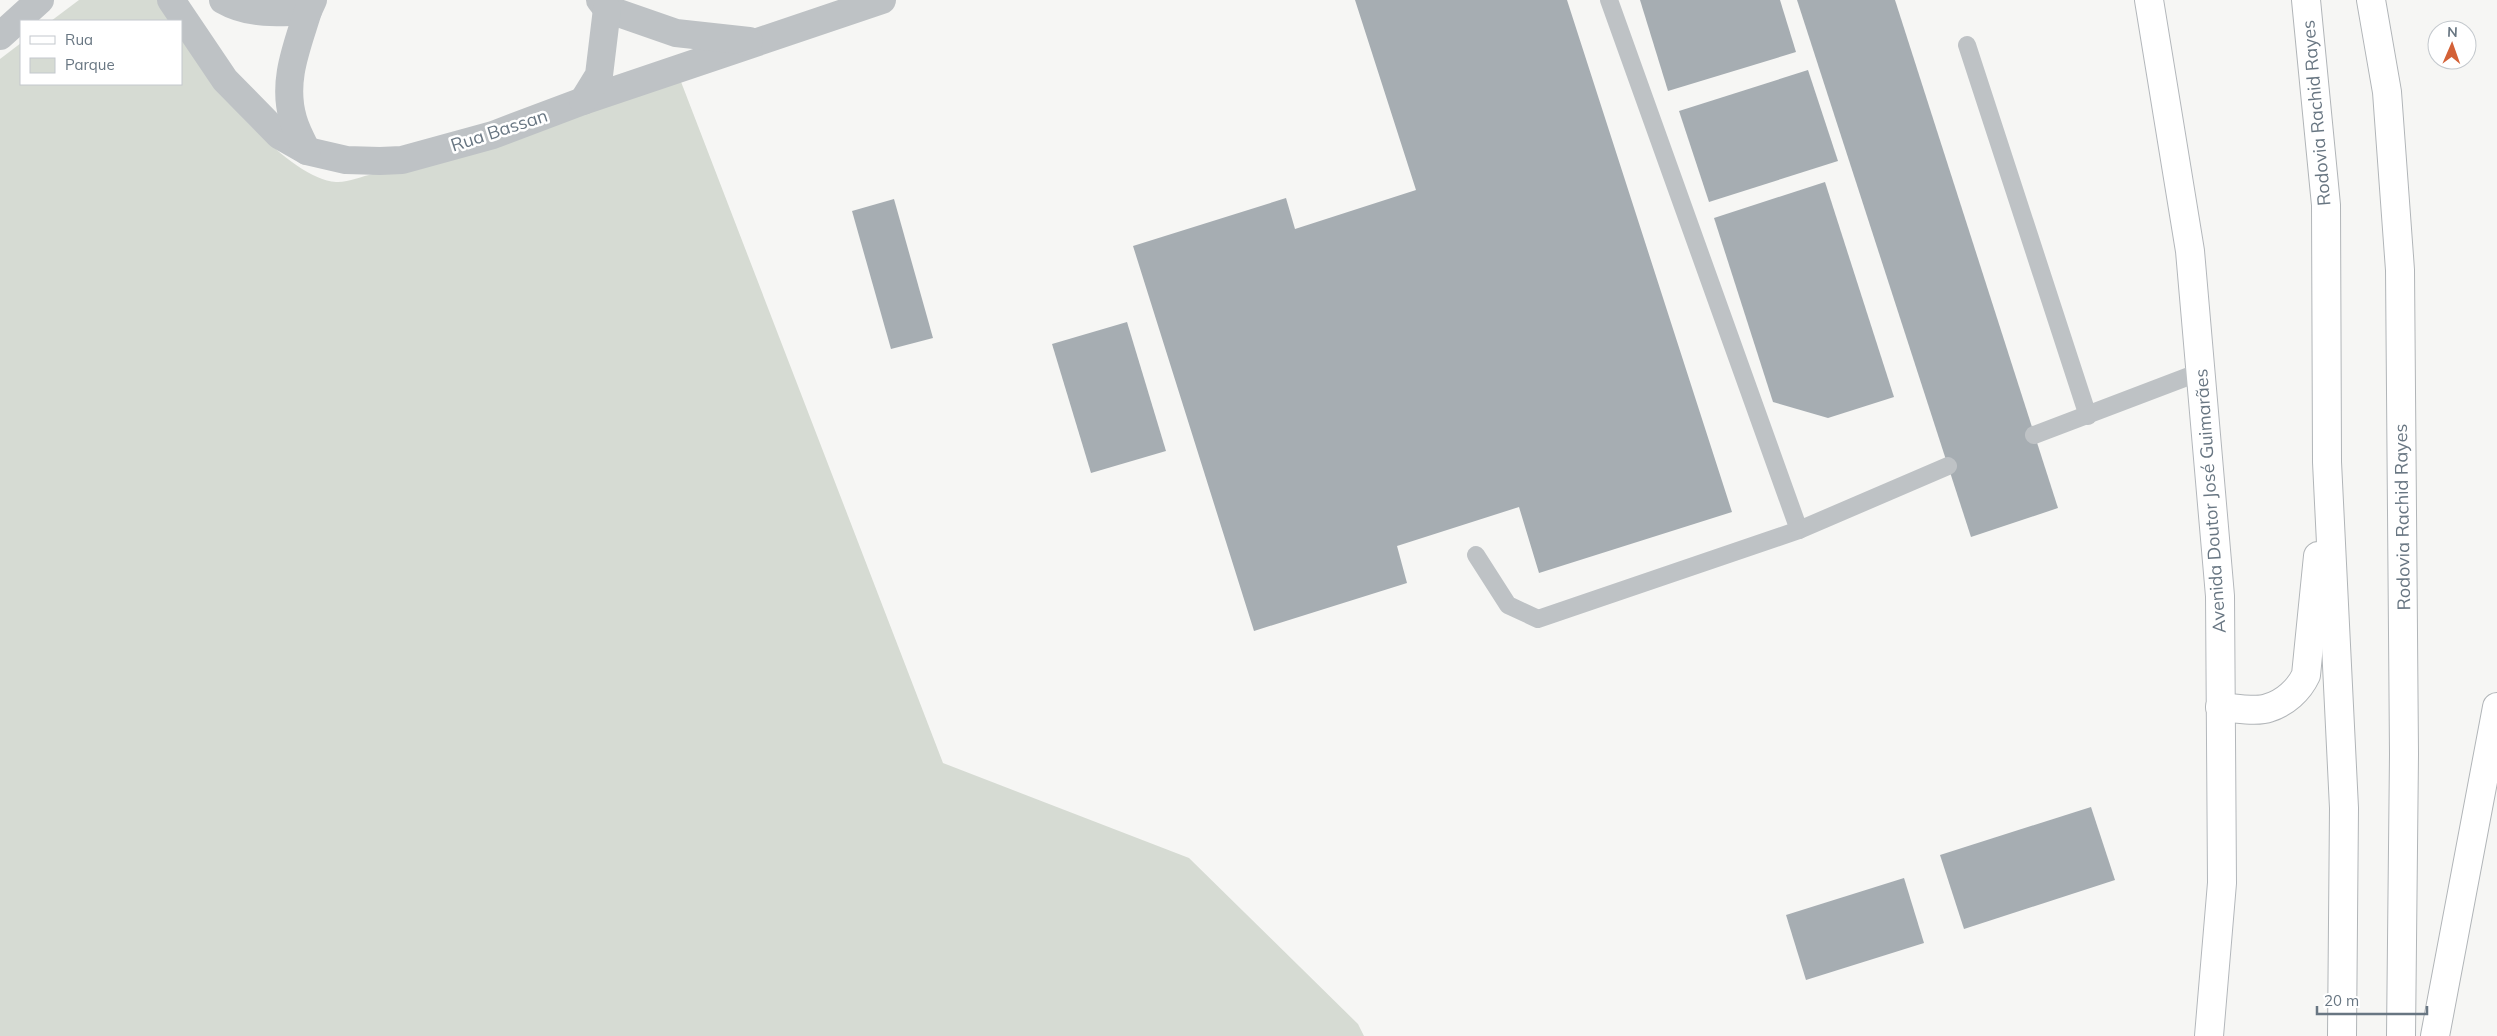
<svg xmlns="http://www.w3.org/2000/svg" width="2497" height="1036" viewBox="0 0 2497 1036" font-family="Mulish,sans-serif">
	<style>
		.green { fill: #d6dbd3 }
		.building { fill: #a6adb2 }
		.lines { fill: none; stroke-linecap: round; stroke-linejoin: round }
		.secondary-casing { stroke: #b3b7bb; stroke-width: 30 }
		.highway-casing { stroke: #b1b5b8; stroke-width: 30 }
		.lane { stroke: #bec2c5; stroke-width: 18 }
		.street { stroke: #bec2c5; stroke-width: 28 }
		.secondary { stroke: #fff; stroke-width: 28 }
		.highway { stroke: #fff; stroke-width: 28 }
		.labels { text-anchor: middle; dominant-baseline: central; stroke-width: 5; stroke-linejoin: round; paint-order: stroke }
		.street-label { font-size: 18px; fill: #687682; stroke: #fff }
	</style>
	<rect width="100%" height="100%" fill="#f6f6f4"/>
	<!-- green -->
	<g class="green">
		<path d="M79,0h79l13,21h-120z"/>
		<path d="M181,38c24,40 106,141 155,144 11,1 26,-6 37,-8l305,-100 265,689 246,95 169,166 6,12h-1364v-977l21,-16v41h160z"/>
	</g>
	<!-- building -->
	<g class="building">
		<path d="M1355,0h212l165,512 -193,61 -20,-66 -122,39 10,37 -153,48 -121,-385 153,-48 9,31 121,-39z"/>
		<path d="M1640,0h140l16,52 -128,39z"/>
		<path d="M1797,0h98l163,508 -87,29z"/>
		<path d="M1808,70l30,91 -129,41 -30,-91z"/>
		<path d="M1825,182l69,215 -66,21 -55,-16 -59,-184z"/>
		<path d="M894,199l39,139 -42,11 -39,-138z"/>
		<path d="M1127,322l39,129 -75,22 -39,-129z"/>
		<path d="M2091,807l24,73 -151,49 -24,-74z"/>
		<path d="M1904,878l20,65 -118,37 -20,-65z"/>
	</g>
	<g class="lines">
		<!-- secondary casing -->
		<g class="secondary-casing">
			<path id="secondary" d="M2149,0l41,251 30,345 2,287 -13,153"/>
		</g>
		<!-- highway casing -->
		<g class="highway-casing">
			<g id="highway">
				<path d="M2306,0l20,205 1,257 17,346 -2,228"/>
				<path d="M2371,0l16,92 13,178 4,484 -3,282"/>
				<path d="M2220,707c12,1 38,5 48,1 17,-5 31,-18 38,-33l12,-119"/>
				<path d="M2435,1036l62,-329"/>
			</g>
		</g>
		<!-- lane -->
		<g class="lane">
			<path d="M1609,0l190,530"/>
			<path d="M1967,45l121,371"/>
			<path d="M2034,435l166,-63"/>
			<path d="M1476,555l32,50 30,14 261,-89 149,-64"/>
		</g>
		<!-- street -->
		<g class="street">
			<path d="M171,0l54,80 54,55 28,16 39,9 34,1 22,-1 91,-25 90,-34 299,-101"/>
			<path d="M223,0c26,15 56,13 85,11l5,-11"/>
			<path d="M600,0l7,9 69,24 73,8"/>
			<path d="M0,36l40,-36"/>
			<path d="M583,101l16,-26 8,-66"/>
			<path d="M307,151c-5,-10 -11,-21 -14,-32 -11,-38 4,-72 15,-108"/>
		</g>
		<!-- secondary -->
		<use href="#secondary" class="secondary"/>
		<!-- highway -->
		<use href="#highway" class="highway"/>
	</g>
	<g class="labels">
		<!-- street labels -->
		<g class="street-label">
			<text transform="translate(2316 113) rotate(-95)">Rodovia Rachid Rayes</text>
			<text transform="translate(499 130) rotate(-18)">Rua Bassan</text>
			<text transform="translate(2210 501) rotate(-94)">Avenida Doutor José Guimarães</text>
			<text transform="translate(2402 517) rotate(-91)">Rodovia Rachid Rayes</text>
		</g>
	</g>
	<!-- legend -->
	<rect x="20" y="20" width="162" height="65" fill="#ffffff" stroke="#c3c8cd"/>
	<rect x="30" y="36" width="25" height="8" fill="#ffffff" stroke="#c3c8cd"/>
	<text x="65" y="45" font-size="15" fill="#687682">Rua</text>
	<rect x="30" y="58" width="25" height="15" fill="#d6dbd3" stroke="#c3c8cd"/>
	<text x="65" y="70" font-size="15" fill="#687682">Parque</text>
	<!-- north arrow -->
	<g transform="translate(2452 45) rotate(2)"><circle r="24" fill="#ffffff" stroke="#c3c8cd"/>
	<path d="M0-4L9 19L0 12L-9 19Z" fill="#d36137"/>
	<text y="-8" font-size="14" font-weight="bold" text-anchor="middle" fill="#687682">N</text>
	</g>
	<!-- scale -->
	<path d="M2317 1006v8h110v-8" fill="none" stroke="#687682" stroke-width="2.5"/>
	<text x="2324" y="1006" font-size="15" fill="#687682" stroke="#ffffff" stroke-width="4" paint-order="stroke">20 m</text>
</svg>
